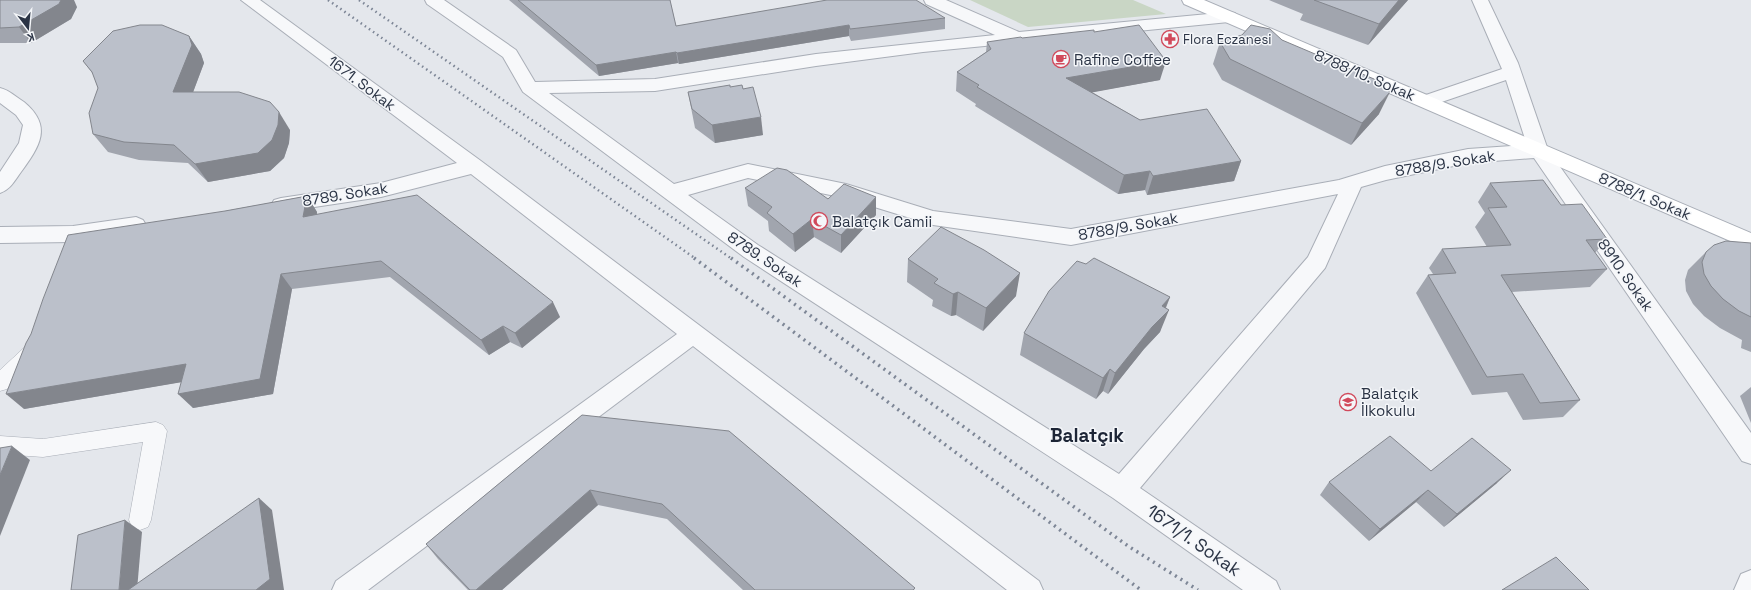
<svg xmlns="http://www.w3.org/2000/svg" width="1751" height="590" viewBox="0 0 1751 590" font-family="'Space Grotesk',sans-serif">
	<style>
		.green { fill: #c9d6c5 }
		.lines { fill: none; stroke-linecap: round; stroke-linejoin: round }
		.lane-casing { stroke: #a9aeb7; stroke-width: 1 }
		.street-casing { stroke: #a9aeb7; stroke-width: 2 }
		.secondary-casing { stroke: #a9aeb7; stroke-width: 2 }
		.lane { fill: #f7f8fa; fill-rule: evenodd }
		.street { fill: #f7f8fa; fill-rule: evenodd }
		.secondary { fill: #fff; fill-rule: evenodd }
		.rail-far1 { stroke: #7d8696; stroke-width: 2.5; stroke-dasharray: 1.5 3.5; stroke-linecap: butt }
		.rail { stroke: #7d8696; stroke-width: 3.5; stroke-dasharray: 2 4.5; stroke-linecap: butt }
		.wall { fill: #a1a5ae }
		.shaded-wall { fill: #83868d }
		.building { fill: #bbc0ca; stroke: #83868d }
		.labels { text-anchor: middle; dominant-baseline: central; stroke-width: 3; stroke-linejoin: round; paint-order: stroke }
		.far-poi-label { font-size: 13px; fill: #2b3445; stroke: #f4f6f9; text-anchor: start }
		.poi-label { font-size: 15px; fill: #2b3445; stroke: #f4f6f9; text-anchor: start }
		.street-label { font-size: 15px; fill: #2b3445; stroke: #f4f6f9 }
		.near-street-label { font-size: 18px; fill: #2b3445; stroke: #f4f6f9 }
		.district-label { font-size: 19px; font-weight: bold; fill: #1d2536; stroke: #f4f6f9 }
	</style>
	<rect width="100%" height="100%" fill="#e4e7ec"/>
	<!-- green -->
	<path class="green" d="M970,0h163l33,14 -138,13z"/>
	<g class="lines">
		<!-- lane casing -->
		<g class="lane-casing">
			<g id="lane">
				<path d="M34,343l7,2 3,6 -3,6 -34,32 -7,2v-21l27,-25z"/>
				<path d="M156,422l7,3 4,6 -16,89 -3,7 -8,3 -8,-3 -3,-7 14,-78 -100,15 -43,-3v-18l43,3z"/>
			</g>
		</g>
		<!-- street casing -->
		<g class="street-casing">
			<g id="street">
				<path d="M241,0h19l221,161 558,420 4,9h-36l-314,-244 -325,244h-36l4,-9 341,-247 -206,-160 -90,23 -100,15 -7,-2 -3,-5 3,-5 7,-2 100,-15 76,-20z"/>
				<path d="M425,0h19l72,50 19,32 120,-3 161,-25 179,-19 -69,-31 -2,-4h22l73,32 210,-20 6,1 2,4 -2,4 -6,1 -306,30 -107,14 -161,25 -106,2 125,91 74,-20 98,20 87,27 138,18 268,-49 46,-14 83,-17 59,-4 -21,-65 -79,27 -7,-2 -2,-4 2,-4 82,-28 -30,-69h16l30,63 30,87 203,283v31l-9,-3 -208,-303 -66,5 -82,17 -25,7 -36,81 -185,220 136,93 4,9h-37l-130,-92 -369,-241 -221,-165 -20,-35 -76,-53zM748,178l97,20 88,27 138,20 267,-51 -30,63 -189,217 -361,-229 -70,-50z"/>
				<path d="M0,88c9,2 16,9 24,14 29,24 16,44 -3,70 -6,8 -11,18 -21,21v-21l19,-29 4,-18 -7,-10 -16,-12z"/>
				<path d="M136,217l7,3 3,5 -3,5 -7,3 -63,9 -73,1v-16l73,-1z"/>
				<path d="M1751,570v20h-17l7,-16z"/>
			</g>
		</g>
		<!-- secondary casing -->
		<g class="secondary-casing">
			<path id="secondary" d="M1182,0h22l547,233v17l-567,-246z"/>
		</g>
		<!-- lane -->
		<use href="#lane" class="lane"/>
		<!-- street -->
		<use href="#street" class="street"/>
		<!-- secondary -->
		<use href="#secondary" class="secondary"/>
		<!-- rail-far1 -->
		<g class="rail-far1">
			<path d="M328,0l368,259"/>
			<path d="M359,0l373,259"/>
		</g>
		<!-- rail -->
		<g class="rail">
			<path d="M694,258l447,332"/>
			<path d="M731,258l397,288 70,44"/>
		</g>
	</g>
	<!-- wall -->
	<g class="wall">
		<path d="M0,0l77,7 -6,12 -40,24h-31z"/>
		<path d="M509,0h161l6,26 269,-8v11l-94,12 -2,-5 -170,28 -1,-1 -79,13z"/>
		<path d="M1269,0h139l-40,45 -68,-25 3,-6z"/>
		<path d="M1094,32l66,48 -68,12 48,28 101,41 -7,20 -87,14 -2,-5 -27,4 -143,-88 1,-2 -20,-13 1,-19 29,-20 1,-10z"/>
		<path d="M1242,35l40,5 97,74 -28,31 -129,-65 -9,-16 7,-22z"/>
		<path d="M189,36l12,18 3,9 -11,29 97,38 -1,13 -5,15 -14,13 -62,11 -20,-19 -49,-3 -31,-8 -15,-18 5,-46 -5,-14 -10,-13z"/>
		<path d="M743,89l20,46 -48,8 -20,-15 -7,-36z"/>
		<path d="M1490,183l71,22 46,34 -12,14 12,16 -17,18 -78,5 68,108 -17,17 -40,3 -16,-28 -35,3 -56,-102 12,-18 5,-1 -4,-6 13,-19 45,-2 -12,-20 10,-14 -7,-11z"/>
		<path d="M745,188l83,11 48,16 -35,38 -27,-16 -19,15 -26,-21 -1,-10 -20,-15z"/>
		<path d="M307,196l10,16v2l243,103 -38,31 -12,-6 -21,13 -99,-78 -98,12 -19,105 -80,14 -12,-26 -157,27 201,-198z"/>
		<path d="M1751,243v109l-10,-4 1,-8 -22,-12 -16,-12 -11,-12 -7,-13 -1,-11 3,-10 18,-18z"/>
		<path d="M908,259l108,37 -33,35 -27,-16 -5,1 -19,-10 1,-6 -26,-18z"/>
		<path d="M1086,264l84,33 -4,11 -6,24 -16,17 -36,45 -5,-3 -7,8 -76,-44 4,-22z"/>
		<path d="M1751,387v36l-11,-27z"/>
		<path d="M582,415l333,173 -1,2h-171l-76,-71 -69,-14 -96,85h-34l-30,-31 -12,-15z"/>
		<path d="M1329,482l168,1 -53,44 -28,-25 -47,39 -49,-46z"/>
	</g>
	<!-- shaded-wall -->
	<g class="shaded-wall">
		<path d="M61,0h13l3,7 -6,12 -40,24 -12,-16z"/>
		<path d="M1399,0h9l-40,45 11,-21z"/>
		<path d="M849,25v11l-170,28 -2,-11z"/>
		<path d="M189,36l12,18 3,9 -18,48 -13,-19z"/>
		<path d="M676,52l2,11 -79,13 -3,-11z"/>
		<path d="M1166,61l-6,19 -98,18 4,-20z"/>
		<path d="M1390,92l-11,22 -28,31 11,-22z"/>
		<path d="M279,112l11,18 -1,13 -5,15 -14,13 -62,11 -13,-18z"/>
		<path d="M761,117l2,18 -48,8 -3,-18z"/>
		<path d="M1241,161l-7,20 -87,14 6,-19z"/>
		<path d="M1150,171l-5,19 -27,4 6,-19z"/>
		<path d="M307,196l10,16 -3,21 -11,-16z"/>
		<path d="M876,197v18l-35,38v-18z"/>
		<path d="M812,219l2,18 -19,15 -2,-18z"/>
		<path d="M1020,273l-4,23 -33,35 3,-23z"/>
		<path d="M281,274l11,15 -19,105 -80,14 -15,-14z"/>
		<path d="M958,292l-2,23 -5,1 2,-22z"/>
		<path d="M1170,297l-8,19 7,-6 -9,22 -16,17 -36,45 7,-21 37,-46 10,-21z"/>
		<path d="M553,302l7,15 -38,31 -7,-15z"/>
		<path d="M503,326l7,16 -21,13 -8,-15z"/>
		<path d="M186,364l14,15 -176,30 -18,-15z"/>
		<path d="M1110,369l-7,22 -7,8 7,-21z"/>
		<path d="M12,446l18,14 -30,76v-61z"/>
		<path d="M1511,470l-14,13 -53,44 13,-13z"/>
		<path d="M590,490l8,15 -96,85h-26z"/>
		<path d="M1428,490l-12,12 -47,39 11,-12z"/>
		<path d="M259,498l13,12 12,80h-28z"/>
		<path d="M125,520l17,12 -5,58h-18z"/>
	</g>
	<!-- building -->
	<g class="building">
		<path d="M0,0h61l-2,4 -40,23 -19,1z"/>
		<path d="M518,0h152l6,26 151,-26h89l29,18 -95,11 -1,-4 -172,28 -1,-1 -80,13z"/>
		<path d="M1314,0h85l-20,24z"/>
		<path d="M140,25h22l27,11 3,9 -19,47h66l31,10 9,10 -1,13 -6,15 -14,13 -63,11 -21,-19 -50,-3 -31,-8 -4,-21 9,-25 -6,-16 -9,-11 30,-30z"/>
		<path d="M1139,25l27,36 -100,17 74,42 67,-11 34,52 -88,15 -3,-5 -26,4 -147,-88 2,-2 -22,-13 34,-23 -4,-7 34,-5 1,1 72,-8v2z"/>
		<path d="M1251,25l19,4 12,11 92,39 16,13 -28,31 -132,-64 -10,-17 22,-7z"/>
		<path d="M730,85v2l12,-2 1,4 10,-2 8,30 -49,8 -20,-16 -4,-17z"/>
		<path d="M777,168l10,2 41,29 16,-15 32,13 -35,38 -29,-16 -19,15 -26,-21 5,-6 -27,-19z"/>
		<path d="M1543,180l18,25 21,-1 25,35 -21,1 21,29 -106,6 79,125 -40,3 -17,-29 -36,3 -59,-102 28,-2 -14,-24 69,-4 -23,-37 19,-1 -17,-24z"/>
		<path d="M417,195l136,107 -38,31 -12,-7 -22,14 -100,-79 -100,13 -21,105 -82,15 8,-30 -180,30 20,-51 5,-9 12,-35 25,-64 157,-24 82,-15 -4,21z"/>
		<path d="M941,227l43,23 36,23 -34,35 -28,-16 -5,2 -19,-11 4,-4 -30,-20z"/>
		<path d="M1726,241l25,2v74l-12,-6 -16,-12 -12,-13 -7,-12 -2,-12 4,-10 8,-7z"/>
		<path d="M1094,258l76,39 -8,9 7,4 -17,17 -37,46 -5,-4 -7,9 -79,-45 25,-42 28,-30 9,3z"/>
		<path d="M582,415l147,16 186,157 -2,2h-158l-93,-86 -72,-14 -114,100h-6l-44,-46z"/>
		<path d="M1390,436l41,35 41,-33 39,32 -54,44 -29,-24 -48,39 -51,-47z"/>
		<path d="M12,446l-12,29v-27z"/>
		<path d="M259,498l11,81 -14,11h-128z"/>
		<path d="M125,520l-6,70h-48l7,-55z"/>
		<path d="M1556,557l33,33h-87z"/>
	</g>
	<!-- icons -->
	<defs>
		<g id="pharmacy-ring" transform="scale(0.9)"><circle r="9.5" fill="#f4f6f9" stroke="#d1495b" stroke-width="1.5"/><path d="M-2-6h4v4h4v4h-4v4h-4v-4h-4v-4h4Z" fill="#d1495b"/></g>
		<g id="cafe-ring" transform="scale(0.9)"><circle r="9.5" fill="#f4f6f9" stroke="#d1495b" stroke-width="1.5"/><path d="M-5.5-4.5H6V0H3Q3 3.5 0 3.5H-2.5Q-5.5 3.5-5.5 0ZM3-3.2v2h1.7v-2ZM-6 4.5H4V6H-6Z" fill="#d1495b"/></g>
		<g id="mosque-ring" transform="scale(0.9)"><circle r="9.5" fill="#f4f6f9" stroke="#d1495b" stroke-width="1.5"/><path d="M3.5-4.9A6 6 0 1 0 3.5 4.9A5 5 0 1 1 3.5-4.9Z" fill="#d1495b"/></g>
		<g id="school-ring" transform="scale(0.9)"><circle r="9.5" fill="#f4f6f9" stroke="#d1495b" stroke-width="1.5"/><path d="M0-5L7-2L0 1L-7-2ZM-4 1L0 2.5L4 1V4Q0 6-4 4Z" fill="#d1495b"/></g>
	</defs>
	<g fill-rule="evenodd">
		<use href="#pharmacy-ring" x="1170" y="39"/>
		<use href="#cafe-ring" x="1061" y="59"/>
		<use href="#mosque-ring" x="819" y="221"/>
		<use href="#school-ring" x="1348" y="402"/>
	</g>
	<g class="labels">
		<!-- far-poi labels -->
		<g class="far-poi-label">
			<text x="1183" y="39">Flora Eczanesi</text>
		</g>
		<!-- poi labels -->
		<g class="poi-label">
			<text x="1074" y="59">Rafine Coffee</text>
			<text x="832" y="221">Balatçık Camii</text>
			<text x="1361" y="393">Balatçık<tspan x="1361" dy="17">İlkokulu</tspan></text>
		</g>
		<!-- street labels -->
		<g class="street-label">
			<text transform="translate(1365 75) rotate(23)">8788/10. Sokak</text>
			<text transform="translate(362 83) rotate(37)">1671. Sokak</text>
			<text transform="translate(1445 163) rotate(-9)">8788/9. Sokak</text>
			<text transform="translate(345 194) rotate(-9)">8789. Sokak</text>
			<text transform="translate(1645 196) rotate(23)">8788/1. Sokak</text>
			<text transform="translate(1128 226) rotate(-10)">8788/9. Sokak</text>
			<text transform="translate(765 259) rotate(34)">8789. Sokak</text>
			<text transform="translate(1626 275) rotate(55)">8910. Sokak</text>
		</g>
		<!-- near-street labels -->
		<g class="near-street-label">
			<text transform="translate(1194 540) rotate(35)">1671/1. Sokak</text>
		</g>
		<!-- district labels -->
		<g class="district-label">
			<text x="1087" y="435">Balatçık</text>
		</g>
	</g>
	<!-- north arrow -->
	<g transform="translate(28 28) rotate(164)" stroke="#f4f6f9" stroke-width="3" paint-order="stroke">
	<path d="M0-3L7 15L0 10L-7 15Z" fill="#2b3445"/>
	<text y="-6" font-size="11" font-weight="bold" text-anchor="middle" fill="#2b3445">K</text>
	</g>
</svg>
